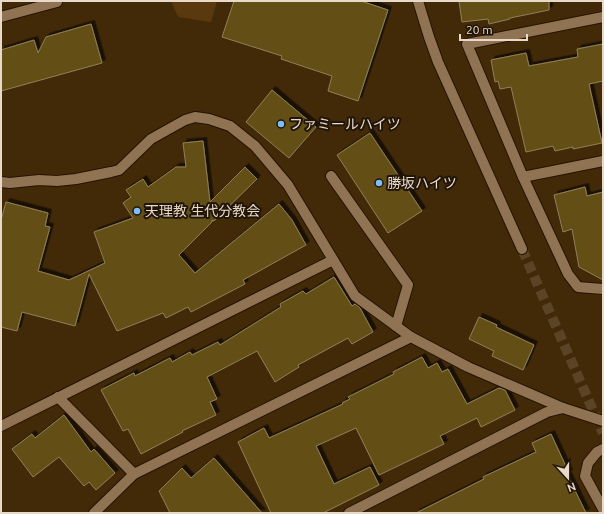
<svg xmlns="http://www.w3.org/2000/svg" width="604" height="514" viewBox="0 0 604 514" font-family="Ubuntu,'Noto Sans JP',sans-serif">
	<style>
		.green { fill: #59390d }
		.building { fill: #634f14; stroke: #8f8059; filter: url(#shadow) }
		.lines { fill: none; stroke-linecap: round; stroke-linejoin: round }
		.secondary-tunnel { stroke: #5b4426; stroke-width: 10; stroke-dasharray: 10 5; stroke-linecap: butt }
		.lane-casing { stroke: #251300; stroke-width: 12 }
		.street-casing { stroke: #251300; stroke-width: 12 }
		.secondary-casing { stroke: #251300; stroke-width: 12 }
		.lane { stroke: #8f7353; stroke-width: 10 }
		.street { stroke: #8f7353; stroke-width: 10 }
		.secondary { stroke: #8f7353; stroke-width: 10 }
		.poi-dot { fill: #7fbdfa; stroke: #201508; stroke-width: 1.5 }
		.labels { text-anchor: middle; dominant-baseline: central; stroke-width: 4; stroke-linejoin: round; paint-order: stroke }
		.poi-label { font-size: 14px; fill: #e9d9c8; stroke: #201508; text-anchor: start }
	</style>
	<defs>
		<filter id="shadow"><feDropShadow dx="3.5" dy="-3.5" stdDeviation="0" flood-color="#0009"/></filter>
	</defs>
	<rect width="100%" height="100%" fill="#422a09"/>
	<!-- green -->
	<path class="green" d="M171,1h46l-6,21 -33,-5z"/>
	<!-- building -->
	<g class="building">
		<path d="M234,1h127l27,9 -30,91 -30,-10 4,-15 -51,-17 1,-3 -60,-19z"/>
		<path d="M459,1h90v9l-39,8v1l-21,5 -1,-5 -26,3z"/>
		<path d="M91,24l11,39 -101,28v-41l33,-10 4,13 8,-16z"/>
		<path d="M603,44v37l-14,3 13,59 -29,6v-2l-18,4 -2,-5 -27,6 -15,-65 -11,2 -2,-8 -3,1 -4,-22 35,-7 3,13 49,-9 -1,-8z"/>
		<path d="M272,90l44,37 -27,31 -43,-36z"/>
		<path d="M370,133l52,78 -34,22 -51,-78z"/>
		<path d="M203,141l7,61 35,-35 12,12 -43,42 -2,-1v2l-33,33 16,18 84,-69 13,16 14,25 -63,35 2,4 -54,28 -3,-5 -22,11 -3,-5 -46,18 -28,-57 -14,52 -53,-14 -5,19 -16,-4v-107l5,-18 42,11 -3,13 5,1 -12,44 31,9 36,-17 -11,-31 39,-14 -10,-15 8,-6 -5,-7 17,-11 5,8 28,-20h10l-3,-24z"/>
		<path d="M585,187l2,9 16,-4v88l-24,-13 -7,-38 -9,3 -9,-37z"/>
		<path d="M334,277l18,29 3,-2 5,4 13,24 -21,12 -4,-6 -50,27 1,2 -24,15 -18,-31 -50,26 10,22 -7,3 6,13 -34,16 1,1 -42,22 -13,-25 -5,2 -22,-41 33,-17 1,3 35,-18 2,4 18,-10 2,3 26,-13 2,3 61,-38 -1,-3 23,-13 3,3z"/>
		<path d="M479,317l18,8 -1,2 38,18 -11,25 -31,-14 2,-5 -25,-12z"/>
		<path d="M422,357l6,11 9,-5 5,9 6,-3 19,35 32,-16 6,2 10,20 -34,17 -4,-9 -37,18 4,8 -65,31 -23,-47 -40,18 18,38 36,-17 9,18 -56,28h-52l-33,-71 26,-14 5,10 22,-10 52,-24 -1,-1 8,-4 -2,-2 46,-23 -1,-2z"/>
		<path d="M64,415l27,37 3,-3 21,24 -19,17 -7,-8 -5,4 -25,-29 -26,20 -21,-28 20,-15 3,4z"/>
		<path d="M551,434l18,39 -2,1 19,39h-170l68,-34 -1,-2 53,-25 -4,-9z"/>
		<path d="M214,458l48,55h-92l-11,-22 23,-23 9,10z"/>
	</g>
	<g class="lines">
		<!-- secondary-tunnel -->
		<path class="secondary-tunnel" d="M522,249l81,184"/>
		<!-- lane casing -->
		<g class="lane-casing">
			<g id="lane">
				<path d="M1,17l56,-15"/>
				<path d="M331,176l77,109 -12,41"/>
			</g>
		</g>
		<!-- street casing -->
		<g class="street-casing">
			<g id="street">
				<path d="M603,17l-136,27 56,133 45,97 10,13 25,2"/>
				<path d="M523,177l80,-16"/>
				<path d="M1,182l9,1 29,-3 18,1 19,-2 35,-7 8,-2 32,-31 34,-19 10,-3 14,2 21,7 25,20 33,39 67,111 56,41 57,30 95,41 40,13"/>
				<path d="M58,397l76,77"/>
				<path d="M1,426l332,-166"/>
				<path d="M603,449l-6,3 -9,11 -3,13 18,33"/>
				<path d="M94,513l40,-39 277,-137"/>
				<path d="M349,513l198,-101 16,-4"/>
			</g>
		</g>
		<!-- secondary casing -->
		<g class="secondary-casing">
			<path id="secondary" d="M418,1l11,36 9,25 84,187"/>
		</g>
		<!-- lane -->
		<use href="#lane" class="lane"/>
		<!-- street -->
		<use href="#street" class="street"/>
		<!-- secondary -->
		<use href="#secondary" class="secondary"/>
	</g>
	<!-- markers -->
	<g class="poi-dot">
		<circle cx="281" cy="124" r="4"/>
		<circle cx="379" cy="183" r="4"/>
		<circle cx="137" cy="211" r="4"/>
	</g>
	<g class="labels">
		<!-- poi labels -->
		<g class="poi-label">
			<text x="289" y="124">ファミールハイツ</text>
			<text x="387" y="183">勝坂ハイツ</text>
			<text x="145" y="211">天理教 生代分教会</text>
		</g>
	</g>
	<!-- border -->
	<rect width="604" height="514" fill="none" stroke="#e9d9c8" stroke-width="4"/>
	<!-- north arrow -->
	<g transform="translate(568 478) rotate(159)" stroke="#201508" stroke-width="3" paint-order="stroke">
	<path d="M0-3L7 15L0 10L-7 15Z" fill="#e9d9c8"/>
	<text y="-6" font-size="11" font-weight="bold" text-anchor="middle" fill="#e9d9c8">N</text>
	</g>
	<!-- scale -->
	<path d="M460 34v6h67v-6" fill="none" stroke="#e9d9c8" stroke-width="2"/>
	<text x="466" y="34" font-size="12" fill="#e9d9c8" stroke="#201508" stroke-width="3" paint-order="stroke">20 m</text>
</svg>
